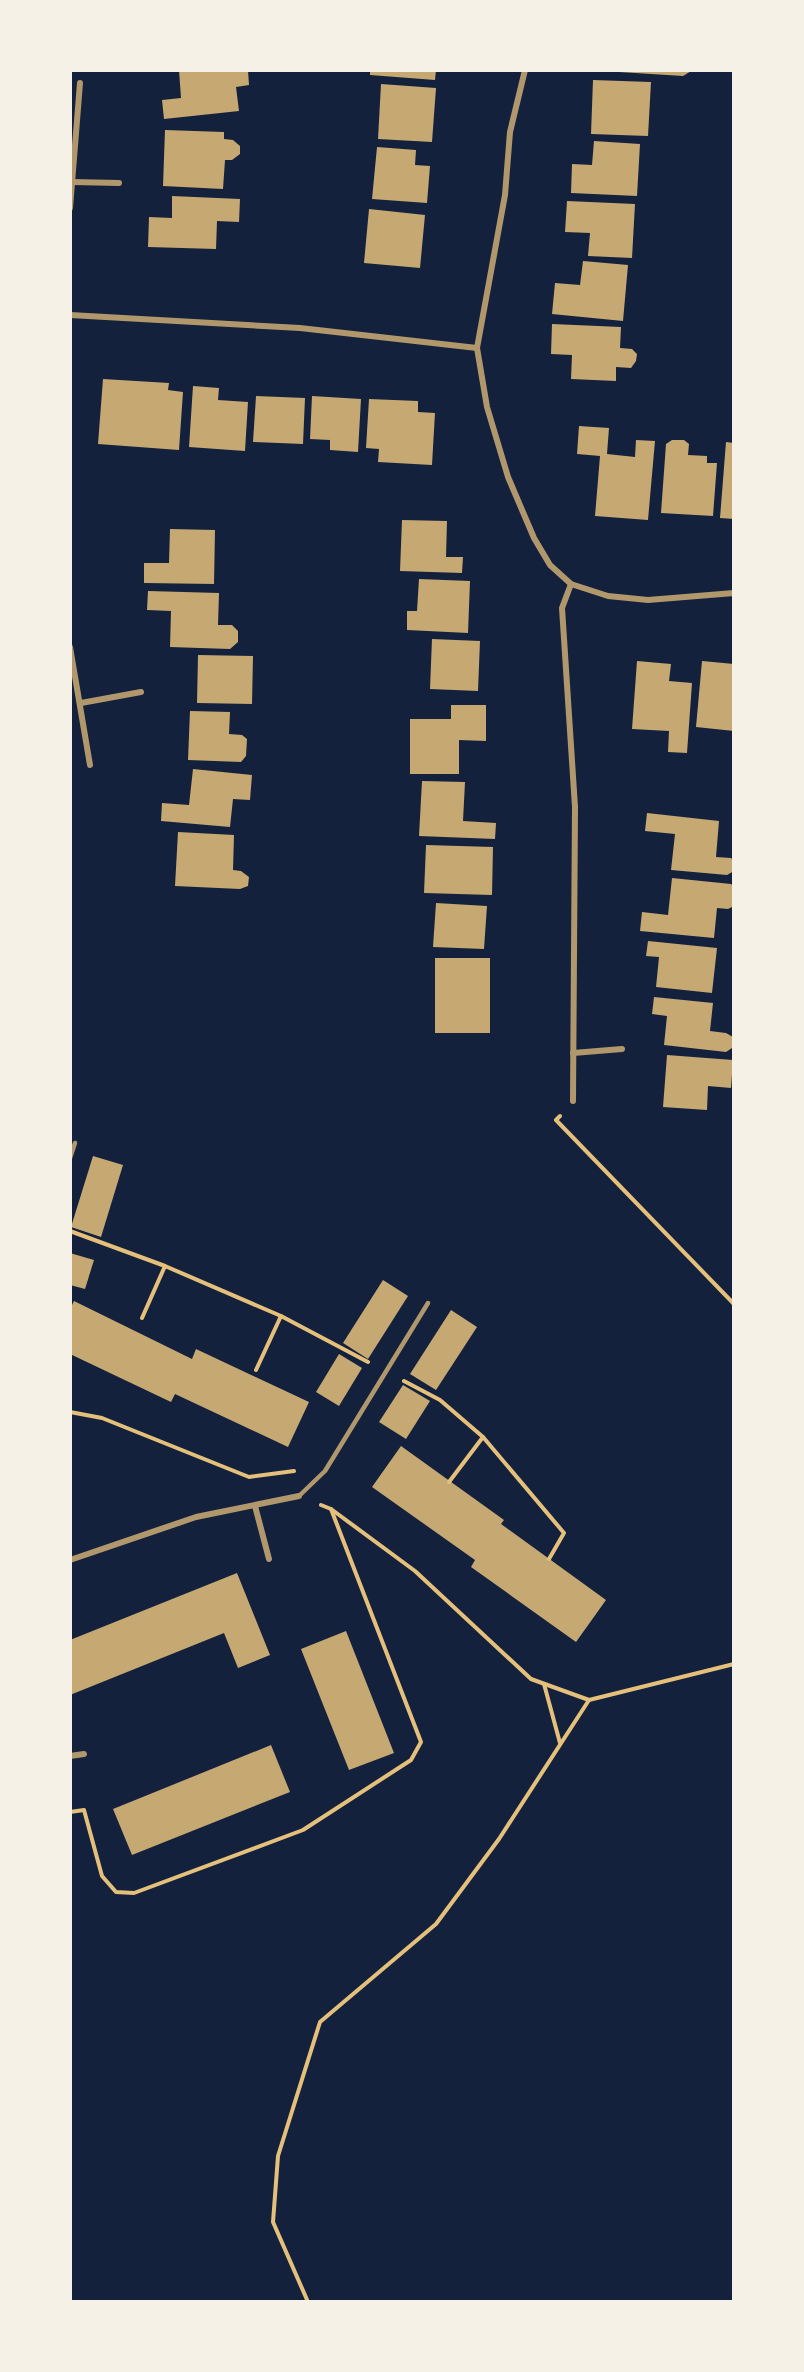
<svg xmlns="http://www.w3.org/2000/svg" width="804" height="2372" viewBox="0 0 804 2372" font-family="Figtree,sans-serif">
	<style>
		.building { fill: #c6a872 }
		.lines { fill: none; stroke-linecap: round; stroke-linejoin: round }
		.path { stroke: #e5c07b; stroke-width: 4 }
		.service { stroke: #b1986c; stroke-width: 4.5 }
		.minor { stroke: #b1986c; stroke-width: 6 }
	</style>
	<rect width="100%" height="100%" fill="#14213d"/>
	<!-- building -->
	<g class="building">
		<path d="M179,70h69l1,15 -13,2 3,24 -75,8 -2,-19 19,-2z"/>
		<path d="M370,70h66l-1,10 -65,-5z"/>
		<path d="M619,70h74l-10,6 -64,-4z"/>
		<path d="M593,80l58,2 -3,54 -57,-2z"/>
		<path d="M381,84l55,4 -4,54 -54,-3z"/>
		<path d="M165,130l59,2v7l9,1 7,6v8l-8,6h-7l-2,29 -60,-3z"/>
		<path d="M594,141l46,3 -3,52 -66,-3 1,-29 20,1z"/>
		<path d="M377,147l39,3 -1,15 15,1 -3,37 -55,-4z"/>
		<path d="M172,196l68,3 -1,23 -22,-1 -1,28 -68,-2 1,-30 23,1z"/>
		<path d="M567,201l68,3 -3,54 -44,-2 2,-23 -25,-1z"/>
		<path d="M369,209l56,6 -5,53 -56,-5z"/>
		<path d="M583,261l45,4 -5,56 -71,-7 3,-31 25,2z"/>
		<path d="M552,324l69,3 -1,21 12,1 5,5 -1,7 -5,7 -15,-1v14l-45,-2 1,-24 -21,-1z"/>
		<path d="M103,379l66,4 -1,7 15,2 -4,58 -81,-6z"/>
		<path d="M193,386l26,2 -1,12 30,2 -3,49 -56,-4z"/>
		<path d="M256,396l49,2 -2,46 -50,-2z"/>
		<path d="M312,396l49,3 -3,53 -28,-2v-10l-20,-1z"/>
		<path d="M369,399l49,2v11l17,1 -3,52 -54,-3 1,-13 -13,-1z"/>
		<path d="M579,426l30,2 -2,26 28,3 1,-17 19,1 -7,79 -53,-4 5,-60 -23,-2z"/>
		<path d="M672,440h12l5,4 -1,11 19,1v7h10l-4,53 -52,-3 5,-69z"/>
		<path d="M726,442l8,1v76l-14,-1z"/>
		<path d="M402,520l45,1 -1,36h17l-1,16 -62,-2z"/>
		<path d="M170,529l45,1 -1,54 -70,-1v-20h25z"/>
		<path d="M419,579l51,2 -2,52 -61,-3v-19h10z"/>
		<path d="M148,591l71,2 -1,32h14l6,6v11l-8,7 -60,-2 1,-36 -24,-1z"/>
		<path d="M432,639l48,2 -2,50 -48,-2z"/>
		<path d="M198,655l55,1 -1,48 -55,-1z"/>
		<path d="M637,661l34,3 -2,17 23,2 -5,70 -19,-1 1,-21 -37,-2z"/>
		<path d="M702,661l32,3v67l-38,-4z"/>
		<path d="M451,705h35v36l-27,-1v34h-49v-55h41z"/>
		<path d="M190,711l40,1 -1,22 13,1 5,4 -1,17 -5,6 -53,-2z"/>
		<path d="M193,769l59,6 -2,25 -17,-1 -3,28 -69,-6 1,-18 27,2z"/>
		<path d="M422,781l43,1 -2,39 33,2 -1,16 -76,-3z"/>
		<path d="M647,813l72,8 -3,36 15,1 3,3v10l-7,4 -56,-5 4,-36 -30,-3z"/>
		<path d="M178,832l56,3 -1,35 8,1 8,6 -1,9 -8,3 -65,-3z"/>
		<path d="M426,845l67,2 -1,48 -68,-2z"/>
		<path d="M672,878l59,6 3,3v19l-6,3 -11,-1 -3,30 -74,-7 2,-19 26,3z"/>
		<path d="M436,903l51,3 -3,43 -51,-2z"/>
		<path d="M648,941l69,7 -5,45 -56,-6 3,-30 -13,-1z"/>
		<rect x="435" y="958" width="55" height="75"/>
		<path d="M654,997l59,6 -3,28 16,2 7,4 -1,11 -6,4 -62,-7 3,-29 -15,-2z"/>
		<path d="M667,1055l66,5 -2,28 -23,-2 -1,24 -44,-3z"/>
		<path d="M93,1156l30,9 -22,72 -30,-10z"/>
		<path d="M70,1253l24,7 -9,29 -15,-4z"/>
		<path d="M383,1280l25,16 -40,63 -25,-16z"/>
		<path d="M74,1301l118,58 4,-10 113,53 -21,45 -113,-53 -4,8 -101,-48v-45z"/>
		<path d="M451,1310l26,17 -41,63 -26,-16z"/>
		<path d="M339,1354l23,14 -23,38 -23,-14z"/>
		<path d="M403,1385l27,16 -24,38 -27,-17z"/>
		<path d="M401,1446l103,74 -3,4 105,76 -30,42 -105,-75 4,-7 -103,-73z"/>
		<path d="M237,1573l33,82 -32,13 -14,-35 -154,62v-55z"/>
		<path d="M346,1631l48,122 -45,17 -48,-121z"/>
		<path d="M271,1745l19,47 -158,63 -19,-46z"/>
	</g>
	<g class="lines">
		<!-- path -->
		<g class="path">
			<path d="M560,1116l-4,4 178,184"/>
			<path d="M70,1231l95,35 116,50 87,46"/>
			<path d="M142,1318l23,-52"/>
			<path d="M256,1370l25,-54"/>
			<path d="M404,1381l36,19 43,37 81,96 -15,26"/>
			<path d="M70,1412l32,6 147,59 45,-6"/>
			<path d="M449,1482l34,-45"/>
			<path d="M321,1505l10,4 84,62 116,108 58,21"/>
			<path d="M544,1684l16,59"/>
			<path d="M70,1812l14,-2 18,66 14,16 18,1 169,-63 108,-70 10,-18 -90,-233"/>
			<path d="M308,2302l-35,-80 5,-66 42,-134 116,-98 63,-85 90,-139 145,-36"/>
		</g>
		<!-- service -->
		<g class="service">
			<path d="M70,1158l5,-15"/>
			<path d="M299,1496l26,-25 103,-168"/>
		</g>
		<!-- minor -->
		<g class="minor">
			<path d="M525,70l-15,62 -5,63 -28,153 10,59 21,70 26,61 16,27 21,19 37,12 40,4 86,-7"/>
			<path d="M72,182l47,1"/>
			<path d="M70,208l10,-125"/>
			<path d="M70,315l230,13 177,20"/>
			<path d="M571,584l-9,24 13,199 -2,294"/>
			<path d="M70,647l20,118"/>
			<path d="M81,703l60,-11"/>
			<path d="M573,1053l49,-4"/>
			<path d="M255,1506l14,53"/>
			<path d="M70,1560l126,-43 103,-21"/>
			<path d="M70,1756l14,-2"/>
		</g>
	</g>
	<!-- border -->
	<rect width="804" height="2372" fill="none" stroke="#f6f1e7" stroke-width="144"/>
</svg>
